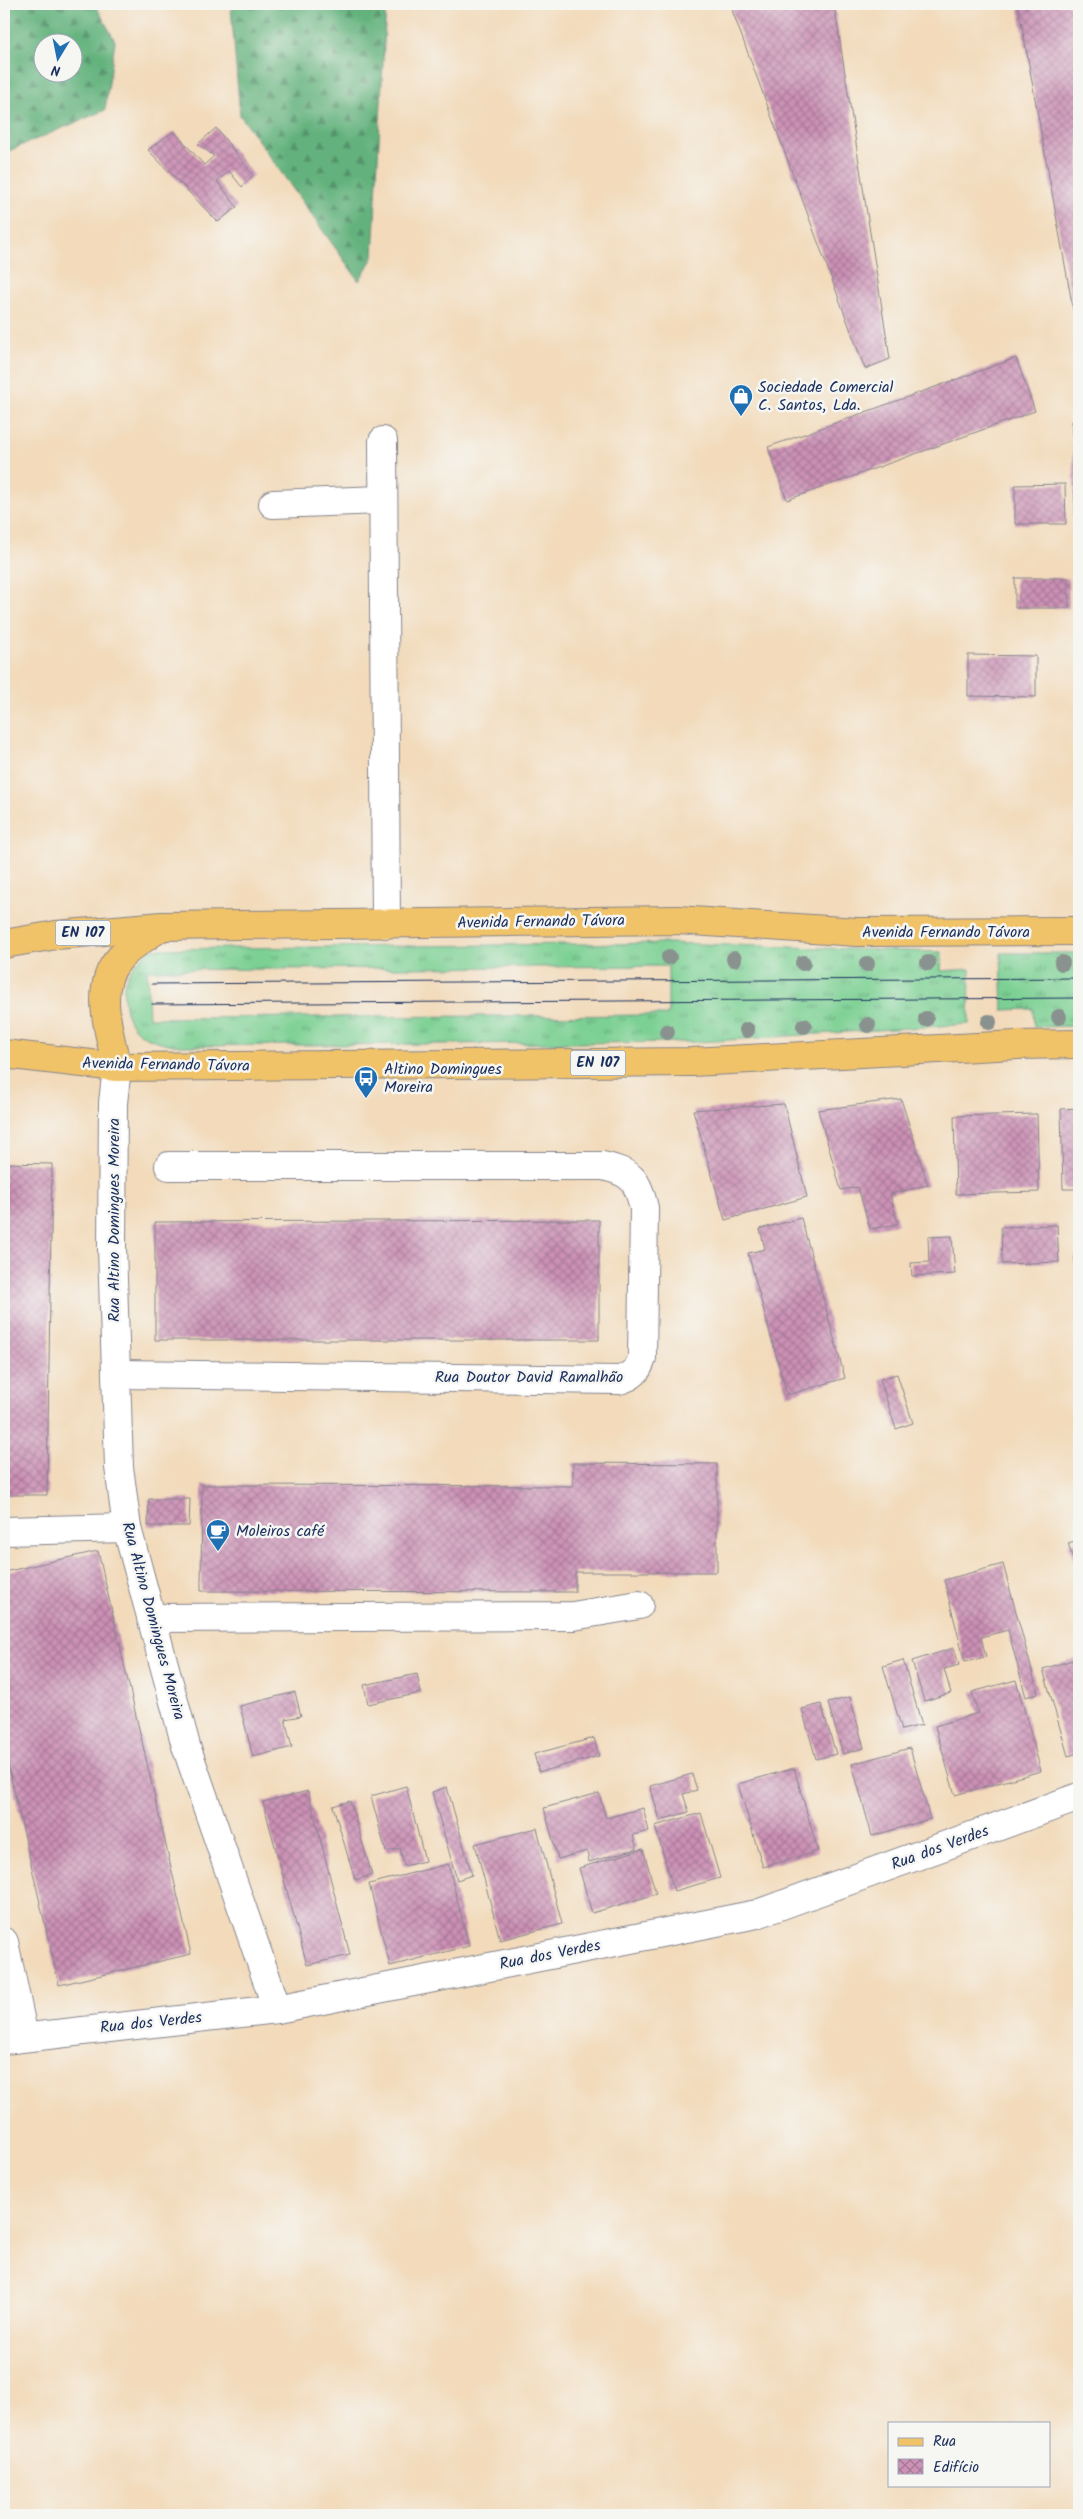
<svg xmlns="http://www.w3.org/2000/svg" width="1083" height="2519" viewBox="0 0 1083 2519" font-family="Kalam,sans-serif">
	<style>
		.grass { fill: url(#grass-tufts); stroke: #4b8078; fill-rule: evenodd }
		.forest { fill: url(#forest-firs); stroke: #40706e; fill-rule: evenodd }
		.building { fill: url(#building-cross-hatch) }
		.lines { fill: none; stroke-linecap: round; stroke-linejoin: round }
		.minor-casing { stroke: #86848c; stroke-width: 30 }
		.major-casing { stroke: #86848c; stroke-width: 30 }
		.minor { stroke: #fff; stroke-width: 28 }
		.major { stroke: #f1c369; stroke-width: 28 }
		.tram { stroke: #1b2f5e; stroke-width: 1 }
		.tree { fill: #89928f }
		.labels { text-anchor: middle; dominant-baseline: central; stroke-width: 5; stroke-linejoin: round; paint-order: stroke }
		.shield { fill: #f6f6f2; stroke: #5d6b8a; stroke-width: 1 }
		.shield-label { font-size: 15px; font-weight: bold; fill: #1b2f5e }
		.poi-label { font-size: 16px; fill: #1b2f5e; stroke: #f6f6f2; text-anchor: start }
		.street-label { font-size: 16px; fill: #1b2f5e; stroke: #f6f6f2 }
	</style>
	<defs>
		<pattern id="grass-tufts" width="24" height="20" patternUnits="userSpaceOnUse" patternTransform="scale(1.25)"><rect width="24" height="20" fill="#7bd093"/><path d="M3 7l-1-3M5 7V3M7 7l1-3M15 17l-1-3M17 17v-4M19 17l1-3" fill="none" stroke="#64a97b"/></pattern>
		<pattern id="forest-firs" width="22" height="20" patternUnits="userSpaceOnUse" patternTransform="scale(1.25)"><rect width="22" height="20" fill="#64b27d"/><path d="M5 1l3.5 6h-7zM16 11l3.5 6h-7z" fill="#52916a"/></pattern>
		<pattern id="building-cross-hatch" width="8" height="8" patternUnits="userSpaceOnUse" patternTransform="scale(1.25)"><rect width="8" height="8" fill="#cc91b5"/><path d="M0 0l8 8M0 8l8-8" fill="none" stroke="#a57796"/></pattern>
	</defs>
	<rect width="100%" height="100%" fill="#f6f6f2"/>
	<filter id="ink" filterUnits="userSpaceOnUse"><feTurbulence type="fractalNoise" baseFrequency=".02" numOctaves="2"/><feDisplacementMap in="SourceGraphic" scale="10" xChannelSelector="R" yChannelSelector="G"/><feConvolveMatrix kernelMatrix="1 2 1 2 8 2 1 2 1" color-interpolation-filters="sRGB"/></filter>
	<filter id="wash" filterUnits="userSpaceOnUse"><feTurbulence type="fractalNoise" baseFrequency=".0096" numOctaves="4" result="noise"/><feDisplacementMap in="SourceGraphic" scale="20" xChannelSelector="R" yChannelSelector="G"/><feGaussianBlur stdDeviation="1.12" result="paint"/><feColorMatrix in="noise" values="0 0 0 0 0 0 0 0 0 0 0 0 0 0 0 0 0 1.4 0 .05"/><feComposite in="paint" operator="in"/></filter>
	<g filter="url(#wash)">
		<rect width="100%" height="100%" fill="#f2daba"/>
		<!-- grass -->
		<g class="grass">
			<path d="M669,943l273,9 -1,19 29,-2 -1,55 -271,18 -517,4c-33,-5 -55,-11 -57,-49 -1,-11 1,-20 8,-29 5,-7 13,-13 20,-19zM668,966v49l-519,3 -2,-48z"/>
			<path d="M1001,953h78v73l-45,1 -1,-18 -30,1z"/>
		</g>
		<!-- forest -->
		<g class="forest">
			<path d="M4,4h91l20,37 -10,69 -101,43zM42,42h30v30h-30z"/>
			<path d="M233,4h153l-13,253 -14,24 -119,-166 -9,-108z"/>
		</g>
		<g id="blocks">
			<!-- building -->
			<g class="building">
				<path d="M757,4h77l56,355 -25,10 -133,-359z"/>
				<path d="M1018,4h61v333h-1z"/>
				<path d="M216,128l37,47 -11,12 -13,-16 -12,10 20,26 -19,15 -70,-72 26,-19 30,34 10,-9 -16,-12z"/>
				<path d="M1016,358l19,53 -248,89 -19,-53z"/>
				<path d="M1072,421h7v172h-1z"/>
				<path d="M1065,484l1,40h-51v-39z"/>
				<path d="M1015,578h53l1,30h-54z"/>
				<path d="M968,655l68,1v41l-68,-1z"/>
				<path d="M901,1099l27,86 -38,9 8,30 -28,5 -12,-42 -17,3 -23,-80z"/>
				<path d="M784,1104l23,93 -82,23 -32,-110z"/>
				<path d="M1079,1108v81h-16l-2,-80z"/>
				<path d="M1037,1114l2,78 -83,2 -2,-78z"/>
				<path d="M4,1163l48,1 -5,331h-43z"/>
				<path d="M801,1218l44,160 -58,17 -39,-142 17,-4 -5,-20z"/>
				<path d="M599,1220v120h-444v-118z"/>
				<path d="M1057,1225l2,37 -57,2 -1,-37z"/>
				<path d="M952,1236l3,38 -43,2 -1,-13 18,-1 -1,-25z"/>
				<path d="M1075,1257h4v37h-2z"/>
				<path d="M897,1374l16,49 -17,6 -16,-50z"/>
				<path d="M573,1463l144,1v108h-142v20l-374,-1 1,-106 371,1z"/>
				<path d="M149,1499h41l-1,27h-41z"/>
				<path d="M1079,1540v38l-11,-35z"/>
				<path d="M98,1551l93,403 -132,31 -55,-238v-175z"/>
				<path d="M1003,1564l35,129 -12,4 -18,-67 -27,7 5,20 -21,5 -21,-82z"/>
				<path d="M954,1648l5,17 -15,4 7,24 -27,8 -12,-40z"/>
				<path d="M1079,1658v95l-11,3 -25,-87z"/>
				<path d="M903,1660l19,65 -20,5 -19,-64z"/>
				<path d="M417,1674l4,19 -53,11 -4,-19z"/>
				<path d="M1016,1680l25,91 -86,24 -20,-69 43,-13 -6,-21z"/>
				<path d="M295,1692l6,24 -16,3 7,28 -39,10 -13,-51z"/>
				<path d="M850,1697l14,51 -21,6 -15,-51z"/>
				<path d="M821,1704l15,50 -20,5 -14,-50z"/>
				<path d="M594,1738l5,18 -60,16 -5,-18z"/>
				<path d="M910,1748l20,71 -58,17 -20,-72z"/>
				<path d="M794,1768l24,83 -55,16 -25,-83z"/>
				<path d="M692,1774l5,16 -14,4 6,18 -29,8 -10,-34z"/>
				<path d="M406,1786l19,75 -21,5 -4,-18 -14,4 -15,-56z"/>
				<path d="M447,1787l25,88 -15,5 -25,-88z"/>
				<path d="M308,1791l42,164 -43,10 -44,-163z"/>
				<path d="M599,1793l7,25 37,-10 6,23 -16,4 4,14 -48,13 -2,-11 -29,8 -14,-51z"/>
				<path d="M350,1801l22,74 -17,5 -22,-74z"/>
				<path d="M701,1813l19,65 -46,13 -19,-65z"/>
				<path d="M537,1828l25,96 -62,16 -25,-96z"/>
				<path d="M643,1849l13,45 -64,19 -13,-45z"/>
				<path d="M448,1864l21,82 -79,20 -21,-82z"/>
			</g>
		</g>
	</g>
	<g filter="url(#ink)">
		<use href="#blocks" fill-opacity="0" stroke="#86848c" stroke-width="1"/>
		<g class="lines">
			<!-- minor casing -->
			<g class="minor-casing">
				<g id="minor">
					<path d="M383,441l3,483"/>
					<path d="M273,504l109,-4"/>
					<path d="M117,1067l-4,36 -1,144 7,220 8,61 59,218 91,263"/>
					<path d="M116,1374l503,6c13,-3 19,-9 23,-22l2,-150c-7,-29 -12,-35 -41,-42h-434"/>
					<path d="M4,1531l123,-3"/>
					<path d="M151,1618l422,-2 66,-11"/>
					<path d="M4,1942l20,95"/>
					<path d="M4,2040l273,-31 480,-95 322,-117"/>
				</g>
			</g>
			<!-- major casing -->
			<g class="major-casing">
				<g id="major">
					<path d="M4,944l52,-9 106,-9 516,-6 179,12 222,-1"/>
					<path d="M4,1054l113,13 574,-5 325,-17 63,-1"/>
					<path d="M117,1067c-7,-32 -24,-80 2,-108 11,-13 29,-23 43,-33"/>
				</g>
			</g>
			<!-- minor -->
			<use href="#minor" class="minor"/>
			<!-- major -->
			<use href="#major" class="major"/>
			<!-- tram -->
			<g class="tram">
				<path d="M152,984l927,-6"/>
				<path d="M152,1004l927,-6"/>
			</g>
		</g>
		<!-- trees -->
		<g class="tree">
			<circle cx="669" cy="957" r="8"/>
			<circle cx="734" cy="959" r="8"/>
			<circle cx="803" cy="963" r="8"/>
			<circle cx="928" cy="963" r="8"/>
			<circle cx="1062" cy="963" r="8"/>
			<circle cx="867" cy="964" r="8"/>
			<circle cx="1059" cy="1017" r="8"/>
			<circle cx="926" cy="1019" r="8"/>
			<circle cx="989" cy="1022" r="8"/>
			<circle cx="868" cy="1025" r="8"/>
			<circle cx="804" cy="1026" r="8"/>
			<circle cx="747" cy="1030" r="8"/>
			<circle cx="667" cy="1032" r="8"/>
		</g>
	</g>
	<!-- icons -->
	<defs>
		<g id="shop-pin" transform="scale(1.25)"><path d="M0 17L-7.5 6A9.5 9.5 0 1 1 7.5 6Z" fill="#1f6fb2" stroke="#f6f6f2"/><path d="M-5-2.5h2.3a2.7 3.5 0 0 1 5.4 0H5L5.5 6h-11ZM-1.5-2.5h3a1.5 2.3 0 0 0-3 0Z" fill="#fff"/></g>
		<g id="bus-pin" transform="scale(1.25)"><path d="M0 17L-7.5 6A9.5 9.5 0 1 1 7.5 6Z" fill="#1f6fb2" stroke="#f6f6f2"/><path d="M-5-6H5V4H4V6H2V4H-2V6H-4V4H-5ZM-3.5-4V0h7V-4ZM-3.5 1.2v1.5H-2V1.2ZM2 1.2v1.5H3.5V1.2Z" fill="#fff"/></g>
		<g id="cafe-pin" transform="scale(1.25)"><path d="M0 17L-7.5 6A9.5 9.5 0 1 1 7.5 6Z" fill="#1f6fb2" stroke="#f6f6f2"/><path d="M-5.5-4.5H6V0H3Q3 3.5 0 3.5H-2.5Q-5.5 3.5-5.5 0ZM3-3.2v2h1.7v-2ZM-6 4.5H4V6H-6Z" fill="#fff"/></g>
	</defs>
	<g fill-rule="evenodd">
		<use href="#shop-pin" x="741" y="396"/>
		<use href="#bus-pin" x="366" y="1078"/>
		<use href="#cafe-pin" x="218" y="1531"/>
	</g>
	<g class="labels">
		<!-- shield labels -->
		<g class="shield">
			<rect x="55.5" y="920.5" width="55" height="25" rx="4"/>
			<rect x="570.5" y="1050.5" width="55" height="25" rx="4"/>
		</g>
		<g class="shield-label">
			<text x="83" y="933">EN 107</text>
			<text x="598" y="1063">EN 107</text>
		</g>
		<!-- poi labels -->
		<g class="poi-label">
			<text x="758" y="387">Sociedade Comercial<tspan x="758" dy="18">C. Santos, Lda.</tspan></text>
			<text x="384" y="1069">Altino Domingues<tspan x="384" dy="18">Moreira</tspan></text>
			<text x="236" y="1531">Moleiros café</text>
		</g>
		<!-- street labels -->
		<g class="street-label">
			<text transform="translate(541 922) rotate(-1)">Avenida Fernando Távora</text>
			<text x="946" y="932">Avenida Fernando Távora</text>
			<text transform="translate(166 1065) rotate(1)">Avenida Fernando Távora</text>
			<text transform="translate(114 1220) rotate(-90)">Rua Altino Domingues Moreira</text>
			<text x="529" y="1377">Rua Doutor David Ramalhão</text>
			<text transform="translate(153 1621) rotate(75)">Rua Altino Domingues Moreira</text>
			<text transform="translate(940 1848) rotate(-20)">Rua dos Verdes</text>
			<text transform="translate(550 1955) rotate(-11)">Rua dos Verdes</text>
			<text transform="translate(151 2023) rotate(-6)">Rua dos Verdes</text>
		</g>
	</g>
	<!-- margin -->
	<rect width="1083" height="2519" fill="none" stroke="#f6f6f2" stroke-width="20"/>
	<!-- legend -->
	<rect x="888" y="2422" width="162" height="65" fill="#f6f6f2" stroke="#9ea6b7"/>
	<rect x="898" y="2438" width="25" height="8" fill="#f1c369" stroke="#9ea6b7"/>
	<text x="933" y="2446" font-size="15" fill="#1b2f5e">Rua</text>
	<rect x="898" y="2459" width="25" height="15" fill="url(#building-cross-hatch)" stroke="#9ea6b7"/>
	<text x="933" y="2472" font-size="15" fill="#1b2f5e">Edifício</text>
	<!-- north arrow -->
	<g transform="translate(58 58) rotate(190)"><circle r="24" fill="#f6f6f2" stroke="#9ea6b7"/>
	<path d="M0-4L9 19L0 12L-9 19Z" fill="#1f6fb2"/>
	<text y="-8" font-size="14" font-weight="bold" text-anchor="middle" fill="#1b2f5e">N</text>
	</g>
</svg>
